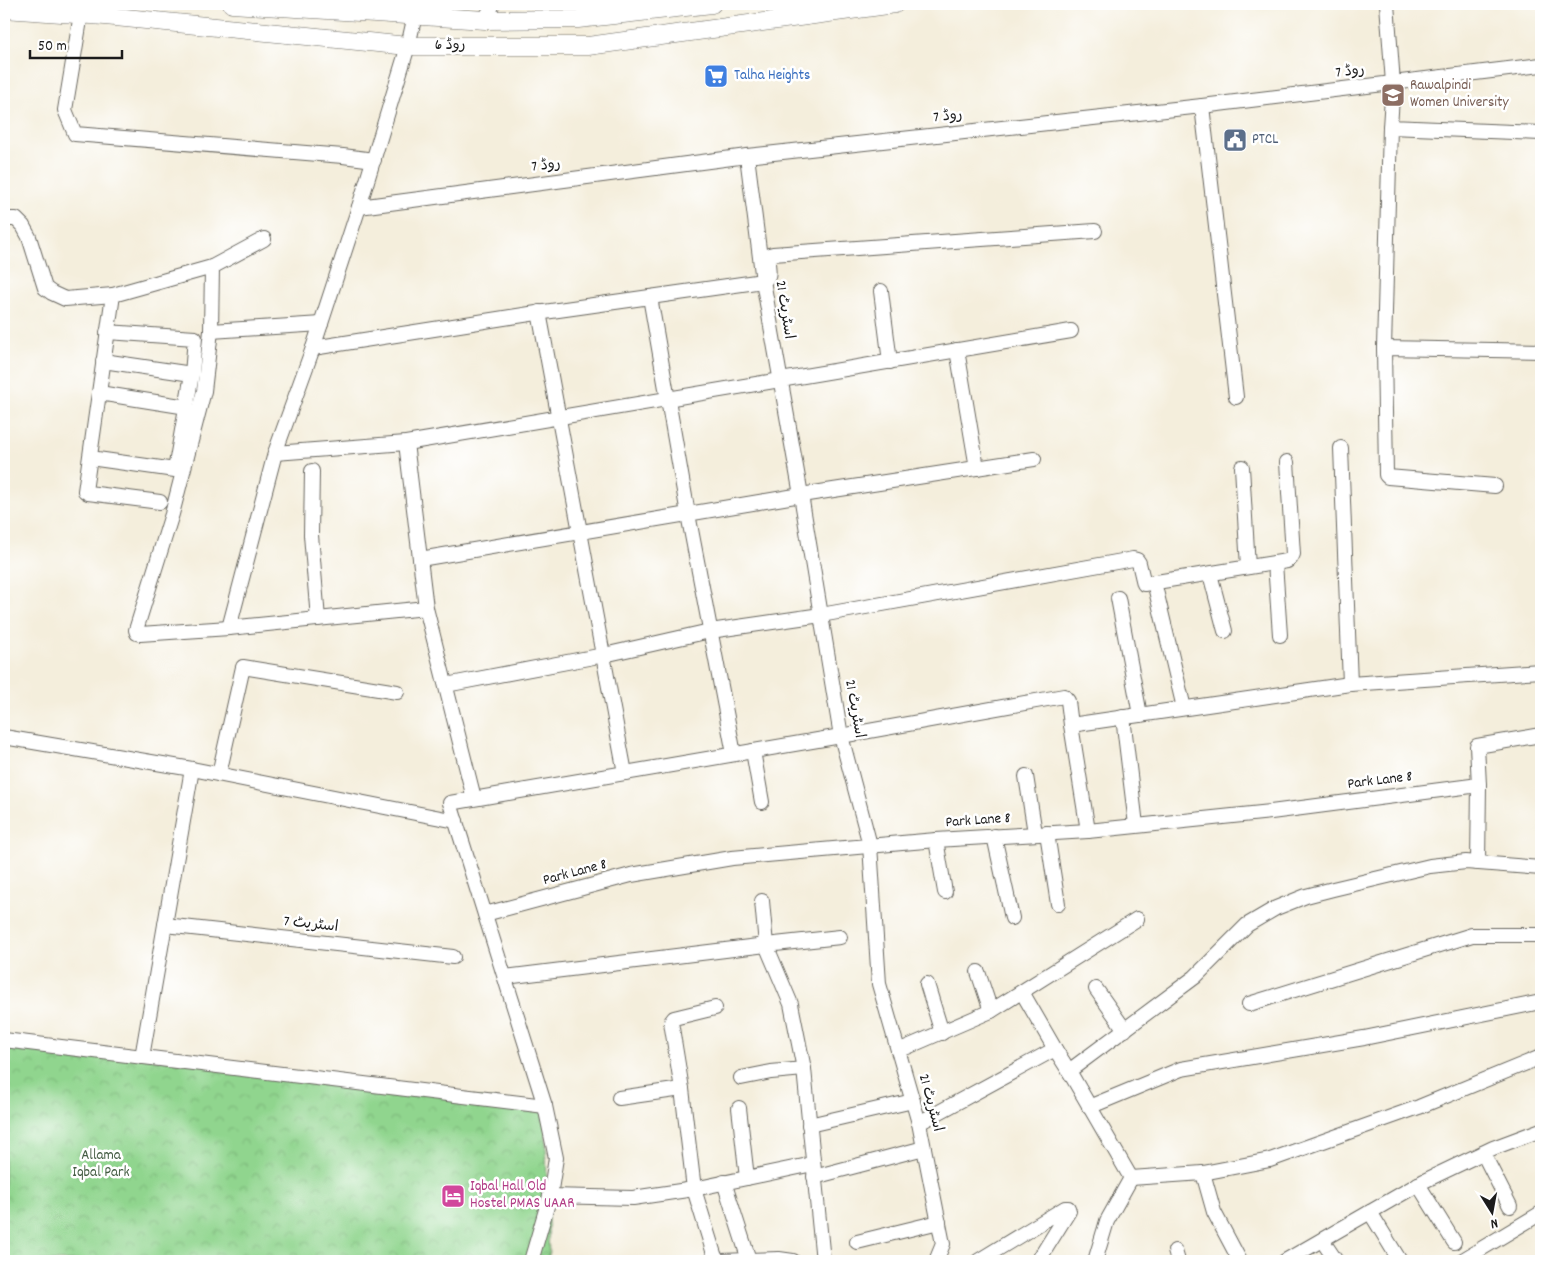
<svg xmlns="http://www.w3.org/2000/svg" width="1545" height="1265" viewBox="0 0 1545 1265" font-family="Dekko,'Playpen Sans Arabic',sans-serif">
	<style>
		.park { fill: url(#park-crowns); stroke: #567855 }
		.lines { fill: none; stroke-linecap: round; stroke-linejoin: round }
		.minor-casing { stroke: #68665f; stroke-width: 16 }
		.major-casing { stroke: #68665f; stroke-width: 19 }
		.minor { stroke: #fff; stroke-width: 14 }
		.major { stroke: #fff; stroke-width: 18 }
		.labels { text-anchor: middle; dominant-baseline: central; stroke-width: 5; stroke-linejoin: round; paint-order: stroke }
		.street-label { font-size: 15px; fill: #1c1c1c; stroke: #fff }
		.shop-label { font-size: 15px; fill: #366cbe; stroke: #fff; text-anchor: start }
		.education-label { font-size: 15px; fill: #785e54; stroke: #fff; text-anchor: start }
		.service-label { font-size: 15px; fill: #4e5e75; stroke: #fff; text-anchor: start }
		.park-label { font-size: 15px; fill: #455d44; stroke: #fff }
		.hotel-label { font-size: 15px; fill: #b23c85; stroke: #fff; text-anchor: start }
	</style>
	<defs>
		<pattern id="park-crowns" width="20" height="18" patternUnits="userSpaceOnUse" patternTransform="scale(1.25)"><rect width="20" height="18" fill="#90d58e"/><path d="M2 6a3 3 0 1 1 6 0M12 15a3 3 0 1 1 6 0" fill="none" stroke="#7cb67a"/></pattern>
	</defs>
	<rect width="100%" height="100%" fill="#fff"/>
	<filter id="ink" filterUnits="userSpaceOnUse"><feTurbulence type="fractalNoise" baseFrequency=".02" numOctaves="2"/><feDisplacementMap in="SourceGraphic" scale="10" xChannelSelector="R" yChannelSelector="G"/><feConvolveMatrix kernelMatrix="1 2 1 2 8 2 1 2 1" color-interpolation-filters="sRGB"/></filter>
	<filter id="wash" filterUnits="userSpaceOnUse"><feTurbulence type="fractalNoise" baseFrequency=".0096" numOctaves="4" result="noise"/><feDisplacementMap in="SourceGraphic" scale="20" xChannelSelector="R" yChannelSelector="G"/><feGaussianBlur stdDeviation="1.12" result="paint"/><feColorMatrix in="noise" values="0 0 0 0 0 0 0 0 0 0 0 0 0 0 0 0 0 1.4 0 .05"/><feComposite in="paint" operator="in"/></filter>
	<g filter="url(#wash)">
		<rect width="100%" height="100%" fill="#f4eedc"/>
		<!-- park -->
		<path class="park" d="M4,1041l541,65 4,155h-545z"/>
	</g>
	<g filter="url(#ink)">
		<g class="lines">
			<!-- minor casing -->
			<g class="minor-casing">
				<g id="minor">
					<path d="M1387,4l6,79 -3,44 151,6"/>
					<path d="M81,14l-16,96 10,24 268,22 31,4"/>
					<path d="M427,16l5,-12"/>
					<path d="M485,20l8,-16"/>
					<path d="M1202,106l34,291"/>
					<path d="M747,156l16,125 38,214 40,241 29,109 9,139 40,139 24,121 -7,17"/>
					<path d="M359,207l388,-51 455,-50 339,-41"/>
					<path d="M4,219h12l7,7 6,11 16,51 7,5 13,6 48,-4"/>
					<path d="M212,267l52,-28"/>
					<path d="M881,291l9,71"/>
					<path d="M650,297l38,217 46,240"/>
					<path d="M539,312l86,461"/>
					<path d="M211,331l110,-7"/>
					<path d="M313,348l217,-34 233,-33c11,-5 2,-17 6,-26l4,-1 322,-23"/>
					<path d="M1384,348l6,-221"/>
					<path d="M957,350l20,118"/>
					<path d="M103,361l89,13"/>
					<path d="M99,393l88,14"/>
					<path d="M406,443l20,165"/>
					<path d="M1341,448l9,236"/>
					<path d="M275,453l131,-10 665,-112"/>
					<path d="M90,458l85,12 17,-96 3,-36 -88,-6"/>
					<path d="M1242,467l6,100"/>
					<path d="M312,471l-1,64 7,84"/>
					<path d="M1495,486l-107,-9 -2,-2 -2,-127 157,3"/>
					<path d="M160,502l-72,-9 -3,-2 28,-196 99,-28 -1,64 -7,60 -32,123 -36,116 1,3 3,1 89,-6 197,-20 48,190"/>
					<path d="M420,559l381,-64 233,-36"/>
					<path d="M1275,563l5,72"/>
					<path d="M1210,574l15,57"/>
					<path d="M1154,582l30,126"/>
					<path d="M1118,598l22,117"/>
					<path d="M229,628l46,-175 38,-105 46,-141 49,-161 7,-31"/>
					<path d="M446,685l158,-30 106,-24 111,-16 312,-56 4,1 2,3 5,21 143,-23 4,-3 2,-4 -6,-92"/>
					<path d="M1123,717l13,108"/>
					<path d="M1071,725l17,106"/>
					<path d="M4,737l188,32 264,52"/>
					<path d="M753,751l9,51"/>
					<path d="M219,774l24,-107 154,25"/>
					<path d="M1026,776l9,57"/>
					<path d="M1047,833l11,71"/>
					<path d="M994,836l18,82"/>
					<path d="M936,840l9,52"/>
					<path d="M1478,863l1,-78 -2,-39 64,-11"/>
					<path d="M762,901l4,44 74,-8"/>
					<path d="M485,914l146,-39 101,-17 204,-18 152,-9 183,-19 208,-27"/>
					<path d="M165,925l288,32"/>
					<path d="M978,972l13,39"/>
					<path d="M505,977l261,-32 25,59 13,65 19,192"/>
					<path d="M927,984l15,49"/>
					<path d="M1096,989l29,41"/>
					<path d="M1022,992l33,57"/>
					<path d="M1249,1004l223,-69h69"/>
					<path d="M4,1040l541,66"/>
					<path d="M898,1051l93,-40 146,-92"/>
					<path d="M142,1057l50,-288"/>
					<path d="M741,1078l30,-6 33,-3"/>
					<path d="M619,1098l63,-9"/>
					<path d="M1089,1107l92,-38 183,-31 177,-36"/>
					<path d="M739,1108l8,70"/>
					<path d="M919,1123l136,-74 14,22"/>
					<path d="M809,1125l104,-24"/>
					<path d="M1483,1153l27,53"/>
					<path d="M1203,1173l11,39 26,49"/>
					<path d="M814,1177l110,-29"/>
					<path d="M1131,1178l-62,-107 126,-94 52,-52 29,-17 30,-12 27,-7 97,-23 36,-4 75,6"/>
					<path d="M1131,1178l72,-5 67,-13 149,-53 122,-50"/>
					<path d="M724,1182l25,78"/>
					<path d="M1418,1184l36,58"/>
					<path d="M550,1196l83,2 61,-9 -12,-100 -11,-67 3,-4 41,-10"/>
					<path d="M1370,1212l30,49"/>
					<path d="M1322,1240l14,21"/>
					<path d="M857,1242l82,-20"/>
					<path d="M1175,1251l3,10"/>
					<path d="M531,1261l19,-65 6,-38 -11,-52 -95,-303 391,-67 223,-40 4,5 3,24 279,-41 191,-13"/>
					<path d="M793,1261l-14,-2 -58,2 -5,-2 -2,-5 -20,-65 119,-25"/>
					<path d="M978,1261l87,-53h3l1,3 -31,50"/>
					<path d="M1095,1261l12,-40 24,-43"/>
					<path d="M1285,1261l139,-80 69,-33 48,-18"/>
					<path d="M1461,1261l80,-48"/>
				</g>
			</g>
			<!-- major casing -->
			<g class="major-casing">
				<g id="major">
					<path d="M232,4l253,16 93,-1 134,-15"/>
					<path d="M4,9l101,7 303,30h180l307,-42"/>
				</g>
			</g>
			<!-- minor -->
			<use href="#minor" class="minor"/>
			<!-- major -->
			<use href="#major" class="major"/>
		</g>
	</g>
	<!-- icons -->
	<defs>
		<g id="supermarket-square" transform="scale(1.25)"><rect x="-9" y="-9" width="18" height="18" rx="4" fill="#3f7fe0" stroke="#fff"/><path d="M-6-5.5h2.5l.6 2H6L4.5 2H-2.5L-4.4-4H-6ZM-1.5 3.2a1.3 1.3 0 1 0 .1 0ZM3 3.2a1.3 1.3 0 1 0 .1 0Z" fill="#fff"/></g>
		<g id="university-square" transform="scale(1.25)"><rect x="-9" y="-9" width="18" height="18" rx="4" fill="#8d6e63" stroke="#fff"/><path d="M0-5L7-2L0 1L-7-2ZM-4 1L0 2.5L4 1V4Q0 6-4 4Z" fill="#fff"/></g>
		<g id="civic-square" transform="scale(1.25)"><rect x="-9" y="-9" width="18" height="18" rx="4" fill="#5c6f8a" stroke="#fff"/><path d="M-.6-6.5H3V-4.5H.6V-3L4-1V1h2V6H-6V1h2V-1L-.6-3ZM-1.2 2.5V6h2.4V2.5Z" fill="#fff"/></g>
		<g id="hotel-square" transform="scale(1.25)"><rect x="-9" y="-9" width="18" height="18" rx="4" fill="#d1479c" stroke="#fff"/><path d="M-6-4.5h1.5V1H6V5H4.5V3h-9V5H-6ZM-4 0a1.8 1.8 0 1 1 3.6 0ZM.5 0V-2.5h3Q6-2.5 6 0Z" fill="#fff"/></g>
	</defs>
	<g fill-rule="evenodd">
		<use href="#supermarket-square" x="716" y="76"/>
		<use href="#university-square" x="1393" y="95"/>
		<use href="#civic-square" x="1235" y="140"/>
		<use href="#hotel-square" x="453" y="1196"/>
	</g>
	<g class="labels">
		<!-- street labels -->
		<g class="street-label">
			<text x="450" y="46">روڈ 6</text>
			<text transform="translate(1350 72) rotate(-7)">روڈ 7</text>
			<text transform="translate(948 117) rotate(-6)">روڈ 7</text>
			<text transform="translate(546 166) rotate(-7)">روڈ 7</text>
			<text transform="translate(784 310) rotate(81)">اسٹریٹ 21</text>
			<text transform="translate(854 709) rotate(80)">اسٹریٹ 21</text>
			<text transform="translate(1380 781) rotate(-7)">Park Lane 8</text>
			<text transform="translate(978 821) rotate(-4)">Park Lane 8</text>
			<text transform="translate(575 873) rotate(-15)">Park Lane 8</text>
			<text transform="translate(311 925) rotate(6)">اسٹریٹ 7</text>
			<text transform="translate(930 1103) rotate(75)">اسٹریٹ 21</text>
		</g>
		<!-- shop labels -->
		<g class="shop-label">
			<text x="734" y="76">Talha Heights</text>
		</g>
		<!-- education labels -->
		<g class="education-label">
			<text x="1410" y="86">Rawalpindi<tspan x="1410" dy="17">Women University</tspan></text>
		</g>
		<!-- service labels -->
		<g class="service-label">
			<text x="1252" y="140">PTCL</text>
		</g>
		<!-- park labels -->
		<g class="park-label">
			<text x="101" y="1156">Allama<tspan x="101" dy="17">Iqbal Park</tspan></text>
		</g>
		<!-- hotel labels -->
		<g class="hotel-label">
			<text x="470" y="1187">Iqbal Hall Old<tspan x="470" dy="17">Hostel PMAS UAAR</tspan></text>
		</g>
	</g>
	<!-- margin -->
	<rect width="1545" height="1265" fill="none" stroke="#fff" stroke-width="20"/>
	<!-- north arrow -->
	<g transform="translate(1492 1212) rotate(169)" stroke="#ffffff" stroke-width="4" paint-order="stroke">
	<path d="M0-4L9 19L0 12L-9 19Z" fill="#1c1c1c"/>
	<text y="-8" font-size="14" font-weight="bold" text-anchor="middle" fill="#1c1c1c">N</text>
	</g>
	<!-- scale -->
	<path d="M30 50v8h92v-8" fill="none" stroke="#1c1c1c" stroke-width="2.5"/>
	<text x="38" y="50" font-size="15" fill="#1c1c1c" stroke="#ffffff" stroke-width="4" paint-order="stroke">50 m</text>
</svg>
